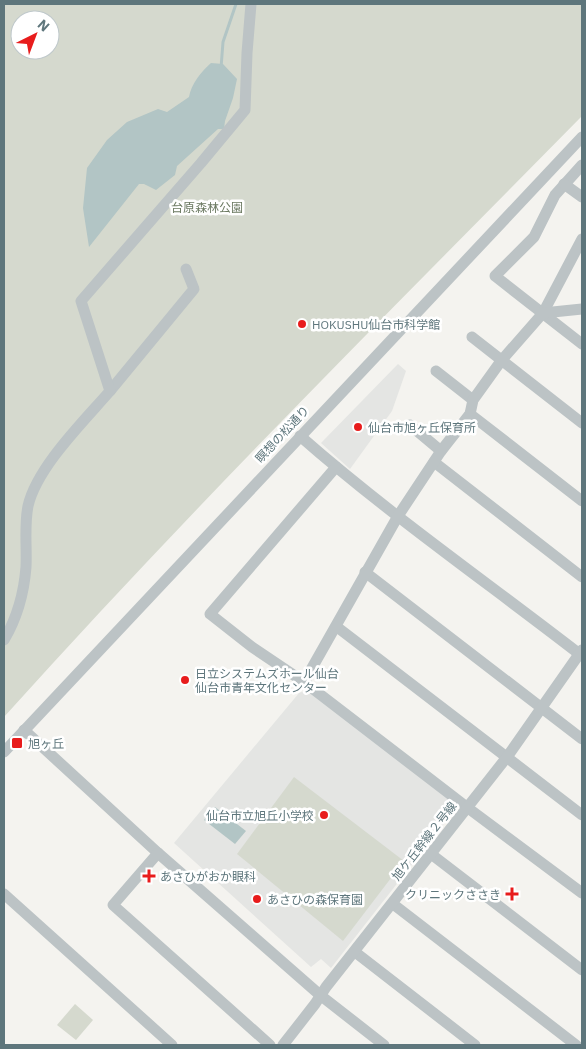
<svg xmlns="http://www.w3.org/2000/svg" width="586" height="1049" viewBox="0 0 586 1049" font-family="'IBM Plex Sans','Noto Sans JP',sans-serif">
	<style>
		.built { fill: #e4e5e3 }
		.green { fill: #d5d9ce; fill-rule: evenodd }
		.water { fill: #b2c5c5 }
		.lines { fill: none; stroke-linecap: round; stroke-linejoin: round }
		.stream { stroke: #b2c5c5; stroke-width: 3 }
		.minor { stroke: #bcc3c5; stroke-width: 11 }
		.poi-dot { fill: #e81c1c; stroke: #fff; stroke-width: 2 }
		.labels { text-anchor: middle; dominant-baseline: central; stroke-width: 5; stroke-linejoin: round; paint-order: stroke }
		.park-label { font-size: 12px; fill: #6b7961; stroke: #fff }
		.poi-label { font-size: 12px; fill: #5e767c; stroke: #fff; text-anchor: start }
		.street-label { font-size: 12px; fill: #5e767c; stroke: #fff }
	</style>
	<rect width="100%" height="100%" fill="#f4f3ef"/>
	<!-- built -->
	<g class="built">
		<path d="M398,364l8,7 -14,40 -42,58 -29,-26z"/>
		<path d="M307,690l149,113 1,4 -126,161 -10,-9 -10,8 -137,-124 125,-150z"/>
	</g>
	<!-- green -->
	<g class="green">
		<path d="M4,4h578v112c-195,198 -392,394 -578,601zM20,20h30v30h-30z"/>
		<path d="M294,777l110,84 -61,80 -106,-87z"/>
		<path d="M75,1004l18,16 -17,20 -19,-15z"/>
	</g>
	<!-- water -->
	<g class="water">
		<path d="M211,63l12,1 14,15 -4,19 -8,23 -1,8h-6l-41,37 -2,9 -19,15 -12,-6h-5l-50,63 -6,-39 4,-40 20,-28 20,-18 31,-13 9,3 22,-15c2,-13 12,-25 22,-34z"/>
		<path d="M215,807l31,24 -11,13 -31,-24z"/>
	</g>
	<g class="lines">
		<!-- stream -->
		<path class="stream" d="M221,68l2,-26 13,-38"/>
		<!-- minor -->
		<g class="minor">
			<path d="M582,165l-27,30 -21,42 -39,39 87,68"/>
			<path d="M564,184l18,13"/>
			<path d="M543,313l39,-74"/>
			<path d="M472,337l110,86"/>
			<path d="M436,371l37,29"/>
			<path d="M110,391l84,-102 -8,-20"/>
			<path d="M470,414l112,87"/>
			<path d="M410,425l31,26"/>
			<path d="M300,436c90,79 188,147 282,220"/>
			<path d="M434,462l148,115"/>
			<path d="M336,467l-126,147 42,33 52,35 164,126 114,85"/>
			<path d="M365,572l217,167"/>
			<path d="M337,627l245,188"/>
			<path d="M4,640c13,-22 20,-47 22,-73 1,-20 -2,-41 2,-61 9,-39 56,-85 82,-115l-29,-90 120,-138 44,-53 2,-57 4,-49"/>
			<path d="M304,682l94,-166 43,-65 29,-37 3,-14 28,-39 42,-48 39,-4"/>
			<path d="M24,730l134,123 162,142 64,50"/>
			<path d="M4,752l578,-615"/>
			<path d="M158,853l-45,52 157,140"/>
			<path d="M431,854l151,116"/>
			<path d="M4,894l168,151"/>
			<path d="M393,904l183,141"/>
			<path d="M355,952l120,93"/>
			<path d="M283,1045l32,-41 11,-17 181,-230 75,-107"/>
		</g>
	</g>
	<!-- markers -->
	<g class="poi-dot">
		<circle cx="302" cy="324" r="5"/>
		<circle cx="358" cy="427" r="5"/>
		<circle cx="185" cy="680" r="5"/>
		<rect x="11" y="737" width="12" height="12" rx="2.5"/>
		<circle cx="324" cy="815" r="5"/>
		<path d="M146.5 868.5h5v5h5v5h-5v5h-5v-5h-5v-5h5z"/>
		<path d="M509.5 886.5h5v5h5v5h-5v5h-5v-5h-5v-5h5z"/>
		<circle cx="257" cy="899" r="5"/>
	</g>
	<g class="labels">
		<!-- park labels -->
		<g class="park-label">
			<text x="207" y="207">台原森林公園</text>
		</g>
		<!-- poi labels -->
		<g class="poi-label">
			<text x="312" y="324">HOKUSHU仙台市科学館</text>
			<text x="368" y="427">仙台市旭ヶ丘保育所</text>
			<text x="195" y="673">日立システムズホール仙台<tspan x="195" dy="14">仙台市青年文化センター</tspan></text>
			<text x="28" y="743">旭ヶ丘</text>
			<text x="314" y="815" text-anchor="end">仙台市立旭丘小学校</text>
			<text x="160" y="876">あさひがおか眼科</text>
			<text x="501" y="894" text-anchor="end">クリニックささき</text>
			<text x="267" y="899">あさひの森保育園</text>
		</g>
		<!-- street labels -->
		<g class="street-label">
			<text transform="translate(282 434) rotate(-47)">瞑想の松通り</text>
			<text transform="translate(424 841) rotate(-52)">旭ケ丘幹線２号線</text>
		</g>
	</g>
	<!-- border -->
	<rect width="586" height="1049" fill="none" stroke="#5e767c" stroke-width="10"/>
	<!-- north arrow -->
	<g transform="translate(35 35) rotate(42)"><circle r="24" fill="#ffffff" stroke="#bfc8cb"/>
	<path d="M0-4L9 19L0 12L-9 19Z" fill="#e81c1c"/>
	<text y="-8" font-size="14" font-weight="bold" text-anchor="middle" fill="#5e767c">N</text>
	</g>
</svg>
